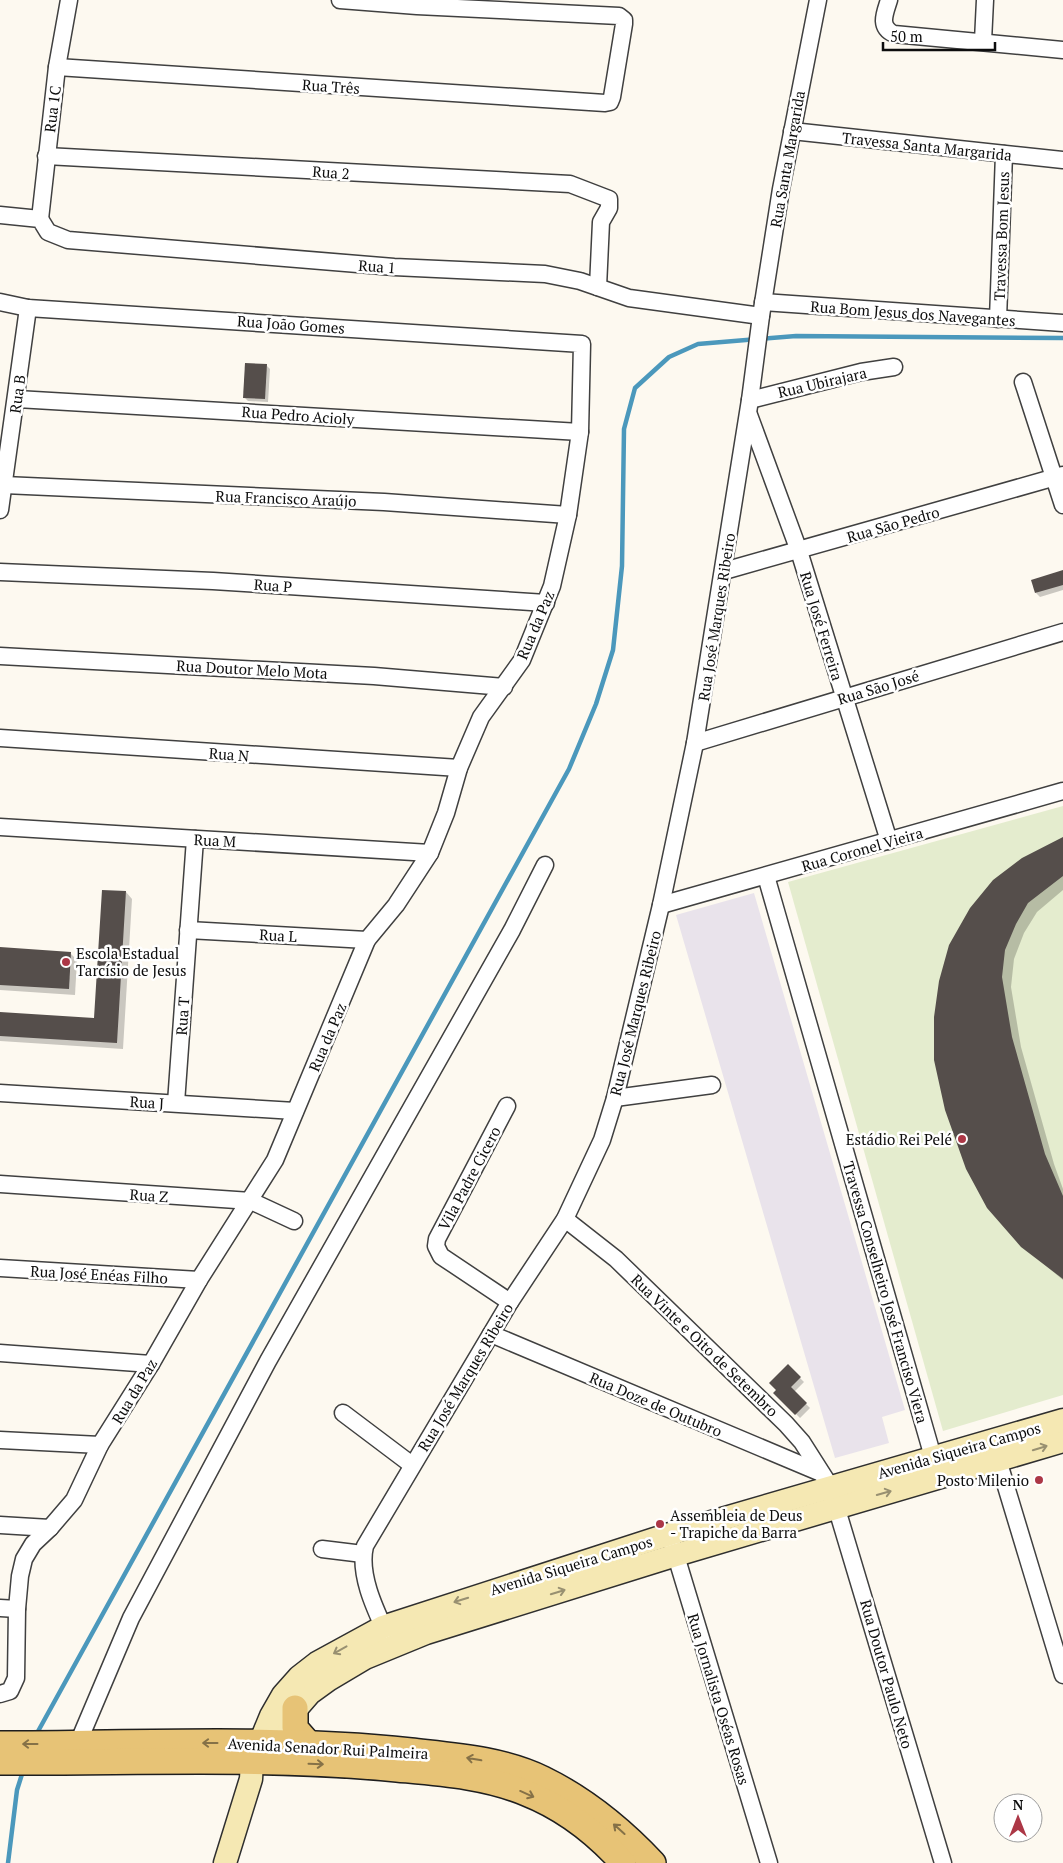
<svg xmlns="http://www.w3.org/2000/svg" width="1063" height="1863" viewBox="0 0 1063 1863" font-family="'PT Serif',serif">
	<style>
		.industrial { fill: #e9e3eb }
		.pitch { fill: #e4ecce }
		.shadow { fill: #0003 }
		.lines { fill: none; stroke-linecap: round; stroke-linejoin: round }
		.stream { stroke: #4b98bc; stroke-width: 4.5 }
		.building { fill: #554e4b }
		.street-casing { stroke: #404040; stroke-width: 19 }
		.secondary-casing { stroke: #2f2f2f; stroke-width: 25 }
		.primary-casing { stroke: #1e1e1e; stroke-width: 28 }
		.street { stroke: #fff; stroke-width: 16 }
		.secondary { stroke: #f5e8b3; stroke-width: 22 }
		.primary { stroke: #e7c376; stroke-width: 25 }
		.oneway { stroke: #989071 }
		.oneway2 { stroke: #857147 }
		.poi-dot { fill: #ac3746; stroke: #fff; stroke-width: 2 }
		.labels { text-anchor: middle; dominant-baseline: central; stroke-width: 5; stroke-linejoin: round; paint-order: stroke }
		.street-label { font-size: 15px; fill: #0d0d0d; stroke: #fff }
		.poi-label { font-size: 15px; fill: #0d0d0d; stroke: #fff; text-anchor: start }
	</style>
	<rect width="100%" height="100%" fill="#fdf9f0"/>
	<!-- industrial -->
	<path class="industrial" d="M754,893l151,517 -23,7 7,26 -54,15 -159,-543z"/>
	<!-- pitch -->
	<path class="pitch" d="M1063,806v589l-120,36 -155,-549z"/>
	<!-- shadow -->
	<g class="shadow">
		<path d="M266,365l4,4 -2,33 -20,-1 -4,-4z"/>
		<path d="M1063,572v18l-23,7 -4,-4z"/>
		<path d="M1063,838v52l-26,22 -13,21 -10,26 -3,28 10,60 33,117 9,25v91l-41,-34 -76,-137 77,-250z"/>
		<path d="M126,892l6,7 -9,150 -123,-8v-28l95,6z"/>
		<path d="M0,949l71,5 6,6 -2,35 -75,-5z"/>
		<path d="M788,1366l16,16 -10,10 16,16 -10,10 -25,-25z"/>
	</g>
	<g class="lines">
		<!-- stream -->
		<g class="stream">
			<path d="M36,1735l533,-966 27,-65 17,-54 9,-84 2,-137 11,-41 34,-31 29,-13 98,-8 267,2"/>
			<path d="M8,1863l9,-73 6,-19"/>
		</g>
	</g>
	<!-- building -->
	<g class="building">
		<path d="M245,363l22,1 -2,35 -22,-1z"/>
		<path d="M1063,570v15l-28,8 -4,-13z"/>
		<path d="M1063,837v39l-35,27 -12,21 -11,26 -3,27 10,60 33,117 18,42v83l-42,-32 -34,-39 -21,-39 -21,-59 -11,-50v-43l5,-36 10,-36 21,-37 23,-28 29,-22z"/>
		<path d="M102,890l24,1 -9,152 -117,-7v-24l94,6z"/>
		<path d="M0,947l71,5 -2,37 -69,-4z"/>
		<path d="M788,1364l13,13 -10,10 16,16 -12,12 -22,-22 3,-3 -7,-7z"/>
	</g>
	<g class="lines">
		<!-- street casing -->
		<g class="street-casing">
			<g id="street">
				<path d="M889,0c-4,13 -11,27 5,34l169,16"/>
				<path d="M983,41l2,-41"/>
				<path d="M57,67l548,36 5,-1 2,-5 12,-73v-4l-5,-4 -202,-10 -77,-6"/>
				<path d="M792,131l271,29"/>
				<path d="M46,156l524,28 39,15v9l-8,14 -3,65"/>
				<path d="M0,215l40,4 8,13 20,8 326,27 151,7 35,7 49,17 132,18"/>
				<path d="M40,219l17,-152 12,-67"/>
				<path d="M0,302l28,6 554,36 -2,88 -12,83 -16,71 -30,74 -41,57 -22,51 -13,45 -16,40 -34,52 -29,35 -92,220 -76,120 -48,84 -51,81 -26,55 -24,28 -17,16 -9,15 -4,17 -3,33 -1,69 -6,13 -10,3"/>
				<path d="M763,302l300,21"/>
				<path d="M998,319l6,-165"/>
				<path d="M1023,382l40,123"/>
				<path d="M17,399l563,33"/>
				<path d="M750,400l111,-28 33,-5"/>
				<path d="M749,415l50,136 90,290"/>
				<path d="M4,485l380,17 184,13"/>
				<path d="M0,510l28,-202"/>
				<path d="M724,571l339,-96"/>
				<path d="M0,572l213,9 333,22"/>
				<path d="M0,656l374,20 130,11"/>
				<path d="M0,738l459,30"/>
				<path d="M695,743l368,-111"/>
				<path d="M0,827l430,26"/>
				<path d="M766,876l167,581 5,10"/>
				<path d="M661,905l402,-114"/>
				<path d="M188,930l179,10"/>
				<path d="M0,1093l295,18"/>
				<path d="M615,1098l97,-13"/>
				<path d="M176,1103l19,-264"/>
				<path d="M507,1106l-70,133 -1,7 5,10 69,46"/>
				<path d="M0,1184l251,17 43,20"/>
				<path d="M565,1219l51,40 170,165 16,18 28,44 113,377"/>
				<path d="M0,1268l199,12"/>
				<path d="M491,1334l330,139"/>
				<path d="M0,1353l151,11"/>
				<path d="M343,1413l69,52"/>
				<path d="M0,1440l100,5"/>
				<path d="M995,1450l68,225"/>
				<path d="M0,1525l50,3"/>
				<path d="M673,1546l96,317"/>
				<path d="M322,1549l41,5"/>
				<path d="M0,1608l17,1"/>
				<path d="M388,1637c-12,-26 -30,-62 -23,-91l145,-244 55,-83 37,-79 13,-42 46,-193 34,-162 55,-343 11,-84 20,-127 37,-189"/>
				<path d="M78,1743l53,-125 137,-257 244,-431 33,-65"/>
			</g>
		</g>
		<!-- secondary casing -->
		<g class="secondary-casing">
			<g id="secondary">
				<path d="M284,1723l26,-30 18,-13 37,-22 61,-25 250,-78 387,-114"/>
				<path d="M225,1863l26,-84 1,-17 19,-46 12,-21 16,-18 18,-14 66,-36 287,-93 393,-114"/>
			</g>
		</g>
		<!-- primary casing -->
		<g class="primary-casing">
			<g id="primary">
				<path d="M295,1708v20l14,16"/>
				<path d="M0,1744c137,0 275,-8 411,7 44,5 91,8 132,28 43,21 77,49 110,84"/>
				<path d="M0,1762c132,1 265,-6 397,7 43,4 88,7 129,24 38,15 70,40 97,70"/>
			</g>
		</g>
		<!-- street -->
		<use href="#street" class="street"/>
		<!-- secondary -->
		<use href="#secondary" class="secondary"/>
		<!-- primary -->
		<use href="#primary" class="primary"/>
	</g>
	<!-- one-way arrows -->
	<defs><path id="oneway-shaft" d="M-6 0H5M1.5-3L5.5 0L1.5 3" fill="none" stroke-width="1.6" stroke-linecap="round" stroke-linejoin="round" transform="scale(1.25)"/></defs>
	<g class="oneway">
		<use href="#oneway-shaft" transform="translate(1040 1448) rotate(-17)"/>
		<use href="#oneway-shaft" transform="translate(884 1493) rotate(-16)"/>
		<use href="#oneway-shaft" transform="translate(558 1592) rotate(-17)"/>
		<use href="#oneway-shaft" transform="translate(461 1600) rotate(163)"/>
		<use href="#oneway-shaft" transform="translate(340 1650) rotate(151)"/>
	</g>
	<g class="oneway2">
		<use href="#oneway-shaft" transform="translate(210 1743) rotate(180)"/>
		<use href="#oneway-shaft" transform="translate(30 1744) rotate(180)"/>
		<use href="#oneway-shaft" transform="translate(474 1759) rotate(-170)"/>
		<use href="#oneway-shaft" transform="translate(316 1764) rotate(2)"/>
		<use href="#oneway-shaft" transform="translate(527 1794) rotate(24)"/>
		<use href="#oneway-shaft" transform="translate(619 1829) rotate(-138)"/>
	</g>
	<!-- markers -->
	<g class="poi-dot">
		<circle cx="66" cy="962" r="5"/>
		<circle cx="962" cy="1139" r="5"/>
		<circle cx="1039" cy="1480" r="5"/>
		<circle cx="660" cy="1524" r="5"/>
	</g>
	<g class="labels">
		<!-- street labels -->
		<g class="street-label">
			<text transform="translate(331 86) rotate(4)">Rua Três</text>
			<text transform="translate(52 109) rotate(-83)">Rua 1C</text>
			<text transform="translate(927 146) rotate(6)">Travessa Santa Margarida</text>
			<text transform="translate(787 159) rotate(-80)">Rua Santa Margarida</text>
			<text transform="translate(331 172) rotate(4)">Rua 2</text>
			<text transform="translate(1001 236) rotate(-88)">Travessa Bom Jesus</text>
			<text transform="translate(377 266) rotate(4)">Rua 1</text>
			<text transform="translate(913 313) rotate(4)">Rua Bom Jesus dos Navegantes</text>
			<text transform="translate(291 324) rotate(4)">Rua João Gomes</text>
			<text transform="translate(822 382) rotate(-13)">Rua Ubirajara</text>
			<text transform="translate(17 394) rotate(-82)">Rua B</text>
			<text transform="translate(298 415) rotate(4)">Rua Pedro Acioly</text>
			<text transform="translate(286 498) rotate(2)">Rua Francisco Araújo</text>
			<text transform="translate(893 524) rotate(-16)">Rua São Pedro</text>
			<text transform="translate(273 585) rotate(4)">Rua P</text>
			<text transform="translate(716 617) rotate(-81)">Rua José Marques Ribeiro</text>
			<text transform="translate(535 625) rotate(-67)">Rua da Paz</text>
			<text transform="translate(822 626) rotate(73)">Rua José Ferreira</text>
			<text transform="translate(252 669) rotate(3)">Rua Doutor Melo Mota</text>
			<text transform="translate(878 687) rotate(-17)">Rua São José</text>
			<text transform="translate(229 754) rotate(4)">Rua N</text>
			<text transform="translate(215 840) rotate(3)">Rua M</text>
			<text transform="translate(862 849) rotate(-16)">Rua Coronel Vieira</text>
			<text transform="translate(278 935) rotate(3)">Rua L</text>
			<text transform="translate(635 1013) rotate(-76)">Rua José Marques Ribeiro</text>
			<text transform="translate(182 1016) rotate(-86)">Rua T</text>
			<text transform="translate(327 1037) rotate(-67)">Rua da Paz</text>
			<text transform="translate(147 1102) rotate(3)">Rua J</text>
			<text transform="translate(469 1178) rotate(-62)">Vila Padre Cicero</text>
			<text transform="translate(149 1195) rotate(4)">Rua Z</text>
			<text transform="translate(99 1274) rotate(3)">Rua José Enéas Filho</text>
			<text transform="translate(886 1292) rotate(74)">Travessa Conselheiro José Franciso Viera</text>
			<text transform="translate(705 1345) rotate(44)">Rua Vinte e Oito de Setembro</text>
			<text transform="translate(465 1377) rotate(-59)">Rua José Marques Ribeiro</text>
			<text transform="translate(134 1391) rotate(-59)">Rua da Paz</text>
			<text transform="translate(656 1404) rotate(23)">Rua Doze de Outubro</text>
			<text transform="translate(959 1450) rotate(-16)">Avenida Siqueira Campos</text>
			<text transform="translate(571 1565) rotate(-17)">Avenida Siqueira Campos</text>
			<text transform="translate(887 1674) rotate(74)">Rua Doutor Paulo Neto</text>
			<text transform="translate(719 1699) rotate(73)">Rua Jornalista Oséas Rosas</text>
			<text transform="translate(328 1748) rotate(3)">Avenida Senador Rui Palmeira</text>
		</g>
		<!-- poi labels -->
		<g class="poi-label">
			<text x="76" y="953">Escola Estadual<tspan x="76" dy="17">Tarcísio de Jesus</tspan></text>
			<text x="952" y="1139" text-anchor="end">Estádio Rei Pelé</text>
			<text x="1029" y="1480" text-anchor="end">Posto Milenio</text>
			<text x="670" y="1515">Assembleia de Deus<tspan x="670" dy="17">- Trapiche da Barra</tspan></text>
		</g>
	</g>
	<!-- north arrow -->
	<g transform="translate(1018 1818)"><circle r="24" fill="#ffffff" stroke="#9e9e9e"/>
	<path d="M0-4L9 19L0 12L-9 19Z" fill="#ac3746"/>
	<text y="-8" font-size="14" font-weight="bold" text-anchor="middle" fill="#0d0d0d">N</text>
	</g>
	<!-- scale -->
	<path d="M883 42v8h112v-8" fill="none" stroke="#0d0d0d" stroke-width="2.5"/>
	<text x="890" y="42" font-size="15" fill="#0d0d0d" stroke="#ffffff" stroke-width="4" paint-order="stroke">50 m</text>
</svg>
